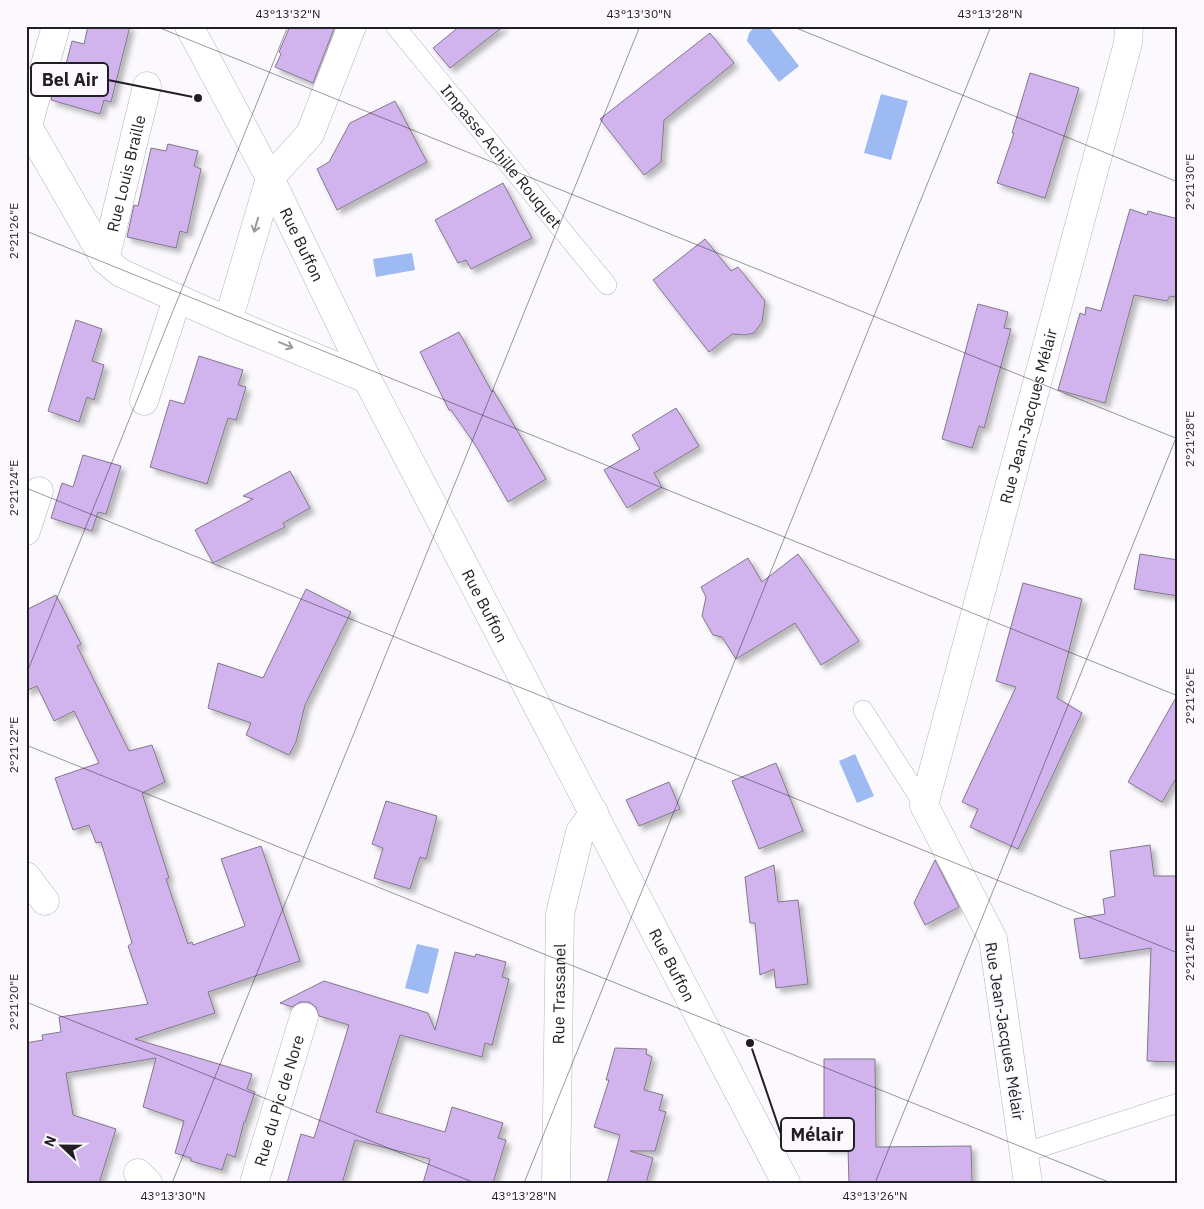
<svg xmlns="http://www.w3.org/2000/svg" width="1204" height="1209" viewBox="0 0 1204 1209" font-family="'IBM Plex Sans',sans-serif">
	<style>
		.water { fill: #9dbaf3 }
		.building { fill: #d1b3ee; stroke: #81788b; filter: url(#shadow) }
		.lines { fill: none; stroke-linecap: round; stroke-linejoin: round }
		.service-casing { stroke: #b8aec3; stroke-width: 20 }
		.minor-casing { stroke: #b8aec3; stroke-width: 29 }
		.tertiary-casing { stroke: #b8aec3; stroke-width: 29 }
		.service { stroke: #fff; stroke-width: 19 }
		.minor { stroke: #fff; stroke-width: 28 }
		.tertiary { stroke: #fff; stroke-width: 28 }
		.oneway { stroke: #9c9a9d }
		.ticks { fill: none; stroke: #221e25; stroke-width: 1; stroke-opacity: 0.45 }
		.labels { text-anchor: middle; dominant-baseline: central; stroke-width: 4; stroke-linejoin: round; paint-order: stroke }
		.street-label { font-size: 16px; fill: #221e25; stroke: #fbf9fd }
		.leader { fill: none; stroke: #221e25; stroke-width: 2 }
		.callout-dot { fill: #221e25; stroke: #fbf9fd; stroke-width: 2 }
		.callout { fill: #fbf9fd; stroke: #221e25; stroke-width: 2 }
		.callout-label { font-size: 18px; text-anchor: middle; font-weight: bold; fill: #221e25 }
		.neatline { fill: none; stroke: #221e25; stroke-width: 2 }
		.ticks-label { font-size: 12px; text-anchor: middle; fill: #221e25 }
	</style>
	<defs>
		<filter id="shadow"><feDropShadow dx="4.5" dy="4.5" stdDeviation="2.5" flood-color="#0004"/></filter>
	</defs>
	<rect width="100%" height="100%" fill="#fbf9fd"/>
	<!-- water -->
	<g class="water">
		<path d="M755,26h13l31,40 -20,16 -32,-41 2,-8z"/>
		<path d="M881,94l27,7 -17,59 -27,-7z"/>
		<path d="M412,253l3,17 -39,7 -3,-18z"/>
		<path d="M855,754l19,42 -17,7 -18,-42z"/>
		<path d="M417,944l22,5 -11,45 -23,-6z"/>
	</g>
	<!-- building -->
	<g class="building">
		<path d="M88,26h42l-19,76 -7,-2 -4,14 -49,-14 9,-29 5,-3 7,-27 12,3z"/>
		<path d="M290,26h45l-22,57 -38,-16 6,-13 -2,-2z"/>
		<path d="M460,26h44l-54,42 -17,-20z"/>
		<path d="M710,33l24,30 -70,57 -3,42 -17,13 -44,-56z"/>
		<path d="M1030,73l49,15 -34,110 -48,-15 17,-50h-2z"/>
		<path d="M395,101l32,61 -90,48 -20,-41 12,-7 21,-39z"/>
		<path d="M168,144l30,7 -4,15 7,3 -14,64 -7,-2 -4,17 -49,-11 7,-32 4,1 13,-58 15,3z"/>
		<path d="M503,183l29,55 -61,31 -5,-9 -8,3 -23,-43z"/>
		<path d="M1130,209l17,6 1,-4 30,8v62l-3,16 -5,-1 -3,5 -33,-6 -29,108 -47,-13 22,-77 5,2 1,-8 15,4z"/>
		<path d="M705,239l26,32 7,-4 27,34 -3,21 -8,11 -9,2 -13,-1 -23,18 -56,-72z"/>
		<path d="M978,304l30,8 -4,16 7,1 -27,99 -5,-2 -7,22 -30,-9z"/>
		<path d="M76,320l26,9 -10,32 12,4 -10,35 -7,-3 -8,25 -31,-11z"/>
		<path d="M459,332l33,60 1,-2 53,89 -38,23 -32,-56 -25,-36h-2l-29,-58z"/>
		<path d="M199,356l44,14 -5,15 8,2 -10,33 -8,-2 -21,66 -57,-17 20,-67 14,4z"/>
		<path d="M676,408l23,38 -45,27 8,14 -35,21 -23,-38 36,-21 -8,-14z"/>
		<path d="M83,455l38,11 -15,48 -8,-2 -6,19 -41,-13 11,-35 11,4z"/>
		<path d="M290,471l20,37 -27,15 2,4 -72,36 -18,-33 58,-31 -10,-3z"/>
		<path d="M798,554l61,87 -38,24 -26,-42 -59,36 -14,-22 -9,-2 -11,-19 4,-19 -5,-10 47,-29 14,24z"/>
		<path d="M1140,554l38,6v36l-44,-7z"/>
		<path d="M1023,583l59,16 -25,99 25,15 -64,136 -48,-22 8,-18 -16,-7 54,-115 -20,-6z"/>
		<path d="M306,589l45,23 -46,93 -9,37 -7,13 -43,-20 5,-12 -43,-15 10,-45 45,15z"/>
		<path d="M56,595l25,49 -4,2 52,105 23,-6 13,37 -23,11 27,85 -3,1 22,65 4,-2 1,3 52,-19 -24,-67 40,-13 39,115 -92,31 7,21 -80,26 117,35 -5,15 8,3 -10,30h-1l-9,35 -8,-3 -5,16 -31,-9v-3l-16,-5 9,-32 -41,-14 13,-49 -90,15 7,42 43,14 -17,54h-73v-140l17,-3 -1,-5 19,-3 -2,-15 89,-13 -20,-58 4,-3 -31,-101 -5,1 -7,-18 -16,5 -18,-52 44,-15 -25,-52 -20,10 -17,-35 -11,5v-81z"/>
		<path d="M1178,694v81l-16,27 -34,-20z"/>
		<path d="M776,763l27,68 -44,18 -27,-68z"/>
		<path d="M669,782l11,27 -41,17 -13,-26z"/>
		<path d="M386,801l51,15 -11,43 -6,-2 -10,32 -36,-11 9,-30 -11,-4z"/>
		<path d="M1150,845l4,31h24v186l-31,-1 4,-113 -71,11 -6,-40 31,-5 -2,-15 12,-3 -5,-45z"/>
		<path d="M935,860l24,47 -34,18 -11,-22z"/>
		<path d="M774,865l4,37 20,-2 10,84 -32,4 -2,-19 -14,6 -5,-52h-5l-5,-46z"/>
		<path d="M455,952l20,5 1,-3 30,8 -4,15 7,2 -17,66 -7,-2 -3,14 -82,-22 -24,77 69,20 7,-25 51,16 -5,15 8,2 -13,43h-70l7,-24 -75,-19 -13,43h-55l14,-49 13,4 35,-113 -30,-9 -3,-9 -7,-5h-9l-8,5 -12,-4 44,-22 104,32 7,17z"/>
		<path d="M615,1048l32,1 -1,5 6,3 -8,33 19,5 -4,15 7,2 -11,39h-25l23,7 -7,25h-39l13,-48 -26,-8 15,-47h-3z"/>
		<path d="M824,1059h51l1,88 95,-1 1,37h-123l-1,-35h-24z"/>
	</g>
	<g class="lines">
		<!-- service casing -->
		<g class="service-casing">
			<g id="service">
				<path id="s1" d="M395,26l212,259"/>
				<path d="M863,710l61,95"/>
				<path d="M1023,1153l155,-50"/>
			</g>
		</g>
		<!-- minor casing -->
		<g class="minor-casing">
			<g id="minor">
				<path d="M352,26l-42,108 -40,44 -42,143 139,58"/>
				<path d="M26,123l79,137 16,13 107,48"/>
				<path d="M28,125l28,-99"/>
				<path id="s2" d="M105,260l42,-174"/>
				<path d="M144,401l33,-102"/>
				<path d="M26,531l13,-40"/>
				<path d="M26,876l19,25"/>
				<path d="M138,1173l10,10"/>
				<path id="s3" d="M254,1183l50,-166"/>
				<path id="s4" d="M556,1183l4,-269 20,-82 14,-20"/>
				<path id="s5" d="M1028,1183l-35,-244 -69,-134 204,-762 1,-17"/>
			</g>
		</g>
		<!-- tertiary casing -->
		<g class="tertiary-casing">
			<g id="tertiary">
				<path id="s6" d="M189,26l81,152 97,201 419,804"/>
			</g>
		</g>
		<!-- service -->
		<use href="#service" class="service"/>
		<!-- minor -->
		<use href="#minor" class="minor"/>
		<!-- tertiary -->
		<use href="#tertiary" class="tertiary"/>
	</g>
	<!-- one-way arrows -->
	<defs><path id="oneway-shaft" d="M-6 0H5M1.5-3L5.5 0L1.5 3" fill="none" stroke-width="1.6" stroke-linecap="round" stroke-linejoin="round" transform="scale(1.25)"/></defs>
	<g class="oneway">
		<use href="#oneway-shaft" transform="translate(256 225) rotate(106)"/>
		<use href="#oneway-shaft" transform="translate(286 345) rotate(23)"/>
	</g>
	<!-- ticks -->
	<path class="ticks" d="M155,26l1023,413M791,26l387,156M26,231l1152,465M26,488l1152,465M26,675l262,-649M26,745l1085,438M26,1002l449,181M172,1183l468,-1157M524,1183l467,-1157M875,1183l303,-750"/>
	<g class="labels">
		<!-- street labels -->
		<g class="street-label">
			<text stroke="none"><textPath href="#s1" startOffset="168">Impasse Achille Rouquet</textPath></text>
			<text stroke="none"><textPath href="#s2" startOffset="89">Rue Louis Braille</textPath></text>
			<text stroke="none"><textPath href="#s6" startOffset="246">Rue Buffon</textPath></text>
			<text stroke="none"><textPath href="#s5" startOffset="800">Rue Jean-Jacques Mélair</textPath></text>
			<text stroke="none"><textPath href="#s6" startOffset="651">Rue Buffon</textPath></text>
			<text stroke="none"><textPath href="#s6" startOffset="1056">Rue Buffon</textPath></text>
			<text stroke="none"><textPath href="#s4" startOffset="189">Rue Trassanel</textPath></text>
			<text transform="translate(1005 1031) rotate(81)">Rue Jean-Jacques Mélair</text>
			<text stroke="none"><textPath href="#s3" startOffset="86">Rue du Pic de Nore</textPath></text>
		</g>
	</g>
	<!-- callouts -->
	<path class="leader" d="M198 98L108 80M750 1043L781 1134"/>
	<g class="callout-dot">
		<circle cx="198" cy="98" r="5"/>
		<circle cx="750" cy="1043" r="5"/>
	</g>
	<g class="callout">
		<rect x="31" y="63" width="77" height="33" rx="5"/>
		<rect x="781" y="1118" width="73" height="33" rx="5"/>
	</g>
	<g class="callout-label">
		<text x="70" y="86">Bel Air</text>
		<text x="817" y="1141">Mélair</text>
	</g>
	<!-- border -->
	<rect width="1204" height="1209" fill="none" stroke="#fbf9fd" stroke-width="55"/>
	<!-- north arrow -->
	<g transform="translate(62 1146) rotate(292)" stroke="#fbf9fd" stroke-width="4" paint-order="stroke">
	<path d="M0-4L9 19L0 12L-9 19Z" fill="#221e25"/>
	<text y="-8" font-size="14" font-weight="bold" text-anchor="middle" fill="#221e25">N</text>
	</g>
	<rect x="28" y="28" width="1148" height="1154" class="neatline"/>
	<g class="ticks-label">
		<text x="288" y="18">43°13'32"N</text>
		<text x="639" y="18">43°13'30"N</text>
		<text x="990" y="18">43°13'28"N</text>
		<text transform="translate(1190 182) rotate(-90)" y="4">2°21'30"E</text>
		<text transform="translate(14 231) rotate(-90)" y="4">2°21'26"E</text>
		<text transform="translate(1190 439) rotate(-90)" y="4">2°21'28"E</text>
		<text transform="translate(14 488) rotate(-90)" y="4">2°21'24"E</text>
		<text transform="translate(1190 696) rotate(-90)" y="4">2°21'26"E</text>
		<text transform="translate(14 745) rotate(-90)" y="4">2°21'22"E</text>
		<text transform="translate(1190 953) rotate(-90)" y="4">2°21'24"E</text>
		<text transform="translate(14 1002) rotate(-90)" y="4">2°21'20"E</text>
		<text x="173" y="1200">43°13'30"N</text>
		<text x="524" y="1200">43°13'28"N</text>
		<text x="875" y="1200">43°13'26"N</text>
	</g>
</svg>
